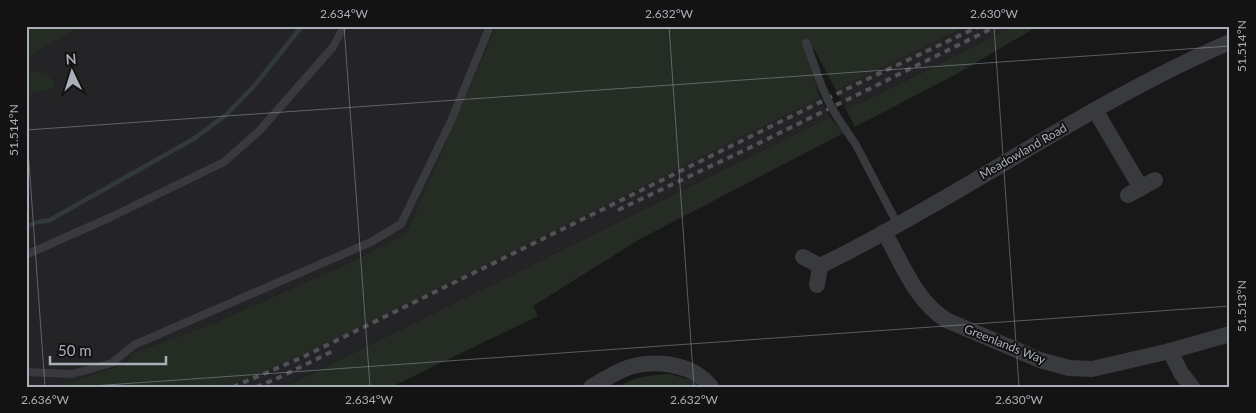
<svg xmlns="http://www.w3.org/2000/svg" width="1256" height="413" viewBox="0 0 1256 413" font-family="Lato,sans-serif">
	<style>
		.built { fill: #242426 }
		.green { fill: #242c24 }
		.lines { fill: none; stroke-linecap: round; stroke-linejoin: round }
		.stream { stroke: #31393e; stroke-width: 4.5 }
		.service { stroke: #393a3e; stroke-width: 8 }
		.minor { stroke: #393a3e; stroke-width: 16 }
		.rail { stroke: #505257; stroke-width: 4; stroke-dasharray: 6 5; stroke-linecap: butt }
		.service-bridge { stroke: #393a3e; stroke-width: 8 }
		.ticks { fill: none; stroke: #abb0b8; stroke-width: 1; stroke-opacity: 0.45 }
		.labels { text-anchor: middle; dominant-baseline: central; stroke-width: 4; stroke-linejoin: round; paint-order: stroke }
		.street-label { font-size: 12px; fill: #abb0b8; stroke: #131314 }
		.neatline { fill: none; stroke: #abb0b8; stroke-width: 2 }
		.ticks-label { font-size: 12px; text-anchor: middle; fill: #abb0b8 }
	</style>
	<rect width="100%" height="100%" fill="#181819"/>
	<!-- built -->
	<g class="built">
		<path d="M80,26h416l-88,207 -57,29 -139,62 -80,29 -6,10 -69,24h-31v-328z"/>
		<path d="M967,26h47l-116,59 -52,24 -10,-19z"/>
		<path d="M820,98l10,19 -545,269 -61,1 87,-36 95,-46z"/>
	</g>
	<!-- green -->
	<g class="green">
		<path d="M26,26h54l-54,33z"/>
		<path d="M496,26h471l-131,64 -22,-41 -7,3 13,46 -414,207 -95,46 -84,36h-170l69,-24 6,-10 80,-29 139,-62 56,-29z"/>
		<path d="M1014,26h24l-78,46 -105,55 -9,-18 52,-24z"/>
		<path d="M26,71l19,2 9,9 -1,6 -23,6 -1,12 -3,1z"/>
		<path d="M830,117l14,16 -204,106 -107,67 5,10 -147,71h-107z"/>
		<path d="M669,374l23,6 7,7h-80c16,-11 32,-12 50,-13z"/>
	</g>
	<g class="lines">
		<!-- stream -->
		<path class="stream" d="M26,227l12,-5 12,-2 145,-82 32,-24 28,-29 47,-59"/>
		<!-- service -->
		<g class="service">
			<path d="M806,43l10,27"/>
			<path d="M846,130l10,15 42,80"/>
			<path d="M26,255l85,-38 113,-55 36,-32 73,-83 11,-21"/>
			<path d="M26,372l46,2 40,-11 22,-18 237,-103 30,-18 50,-103 39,-95"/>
		</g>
		<!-- minor -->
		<g class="minor">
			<path d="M1095,110l46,78"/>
			<path d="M1128,195l27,-15"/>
			<path d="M884,232c18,31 31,68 62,88l94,40 29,8 23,1 78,-18 60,-17"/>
			<path d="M803,257l17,9 -3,19"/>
			<path d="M820,266c26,-13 52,-26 77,-41 111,-61 216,-133 333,-183"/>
			<path d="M1170,351l11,22 11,14"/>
			<path d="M591,387c10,-6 20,-12 31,-17 28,-12 70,-8 89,17"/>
		</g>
		<!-- rail -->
		<g class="rail">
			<path d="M618,210l129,-61 250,-123"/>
			<path d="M233,387l70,-30 556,-274 121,-57"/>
			<path d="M256,387l22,-9 57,-28"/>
		</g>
		<!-- service-bridge -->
		<path class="service-bridge" d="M816,70c7,23 16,41 30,60"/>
	</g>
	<!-- ticks -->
	<path class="ticks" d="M344,26l26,361M669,26l25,361M994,26l25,361M26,121l19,266M26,130l1204,-84M78,387l1152,-81"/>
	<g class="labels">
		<!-- street labels -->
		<g class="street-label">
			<text transform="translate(1023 151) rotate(-30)">Meadowland Road</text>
			<text transform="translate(1005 344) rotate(22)">Greenlands Way</text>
		</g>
	</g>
	<!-- border -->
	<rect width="1256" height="413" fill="none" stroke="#131314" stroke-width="55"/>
	<!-- north arrow -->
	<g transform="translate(72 72) rotate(356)" stroke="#131314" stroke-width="4" paint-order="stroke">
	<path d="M0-4L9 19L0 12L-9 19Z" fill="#abb0b8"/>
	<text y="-8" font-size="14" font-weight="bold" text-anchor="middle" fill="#abb0b8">N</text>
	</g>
	<!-- scale -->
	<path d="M50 356v8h116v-8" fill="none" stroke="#abb0b8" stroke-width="2.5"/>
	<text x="58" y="356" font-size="15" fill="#abb0b8" stroke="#131314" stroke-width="4" paint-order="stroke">50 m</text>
	<rect x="28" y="28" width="1200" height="358" class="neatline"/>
	<g class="ticks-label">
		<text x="344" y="18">2.634°W</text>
		<text x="669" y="18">2.632°W</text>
		<text x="994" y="18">2.630°W</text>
		<text transform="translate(1242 46) rotate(-90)" y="4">51.514°N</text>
		<text transform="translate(14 130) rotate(-90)" y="4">51.514°N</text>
		<text transform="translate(1242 306) rotate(-90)" y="4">51.513°N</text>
		<text x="45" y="404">2.636°W</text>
		<text x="369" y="404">2.634°W</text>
		<text x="694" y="404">2.632°W</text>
		<text x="1019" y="404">2.630°W</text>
	</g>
</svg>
